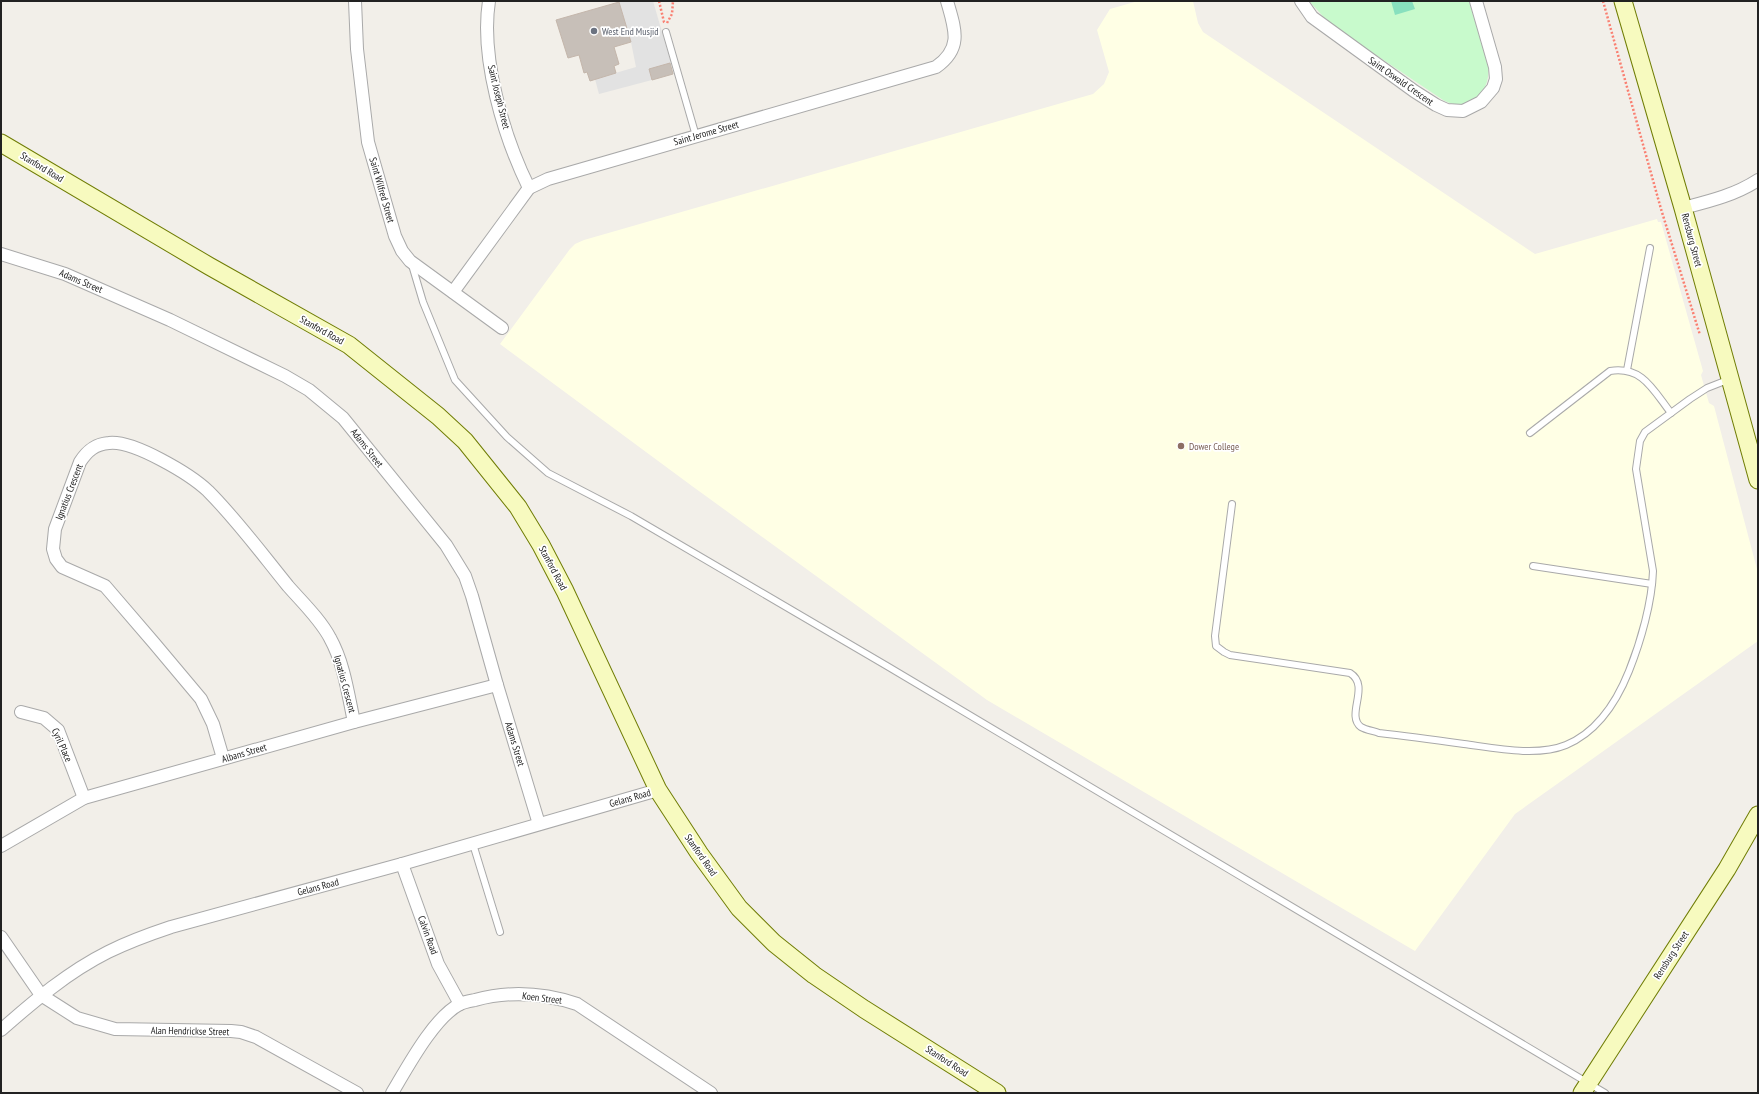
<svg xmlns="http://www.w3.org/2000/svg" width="1759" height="1094" viewBox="0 0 1759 1094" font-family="'PT Sans Narrow',sans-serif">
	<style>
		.education { fill: #ffffe5 }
		.park { fill: #c8facc }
		.pitch { fill: #88e0be }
		.parking { fill: #e2e2e2 }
		.building { fill: #c7bfb8; stroke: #c4b6ab }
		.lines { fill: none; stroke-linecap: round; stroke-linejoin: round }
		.lane-casing { stroke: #a9a9a9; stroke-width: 8 }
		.street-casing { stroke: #a9a9a9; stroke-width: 14 }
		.secondary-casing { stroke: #707d05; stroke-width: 19 }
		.path { stroke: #fa8072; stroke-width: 2.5; stroke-dasharray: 2 2; stroke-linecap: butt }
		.lane { stroke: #fff; stroke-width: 6 }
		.street { stroke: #fff; stroke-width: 12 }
		.secondary { stroke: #f7fabf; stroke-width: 17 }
		.worship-dot { fill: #6b7280; stroke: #fff; stroke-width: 1.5 }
		.education-dot { fill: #8d6e63; stroke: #fff; stroke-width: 1.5 }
		.labels { text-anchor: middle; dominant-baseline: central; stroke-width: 3.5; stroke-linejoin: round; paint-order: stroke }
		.worship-label { font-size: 10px; fill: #5b616d; stroke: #fff; text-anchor: start }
		.street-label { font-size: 10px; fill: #222; stroke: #fff }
		.education-label { font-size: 10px; fill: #785e54; stroke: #fff; text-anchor: start }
	</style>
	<rect width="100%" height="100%" fill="#f2efe9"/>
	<!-- education -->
	<path class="education" d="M1138,1h55l5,22 5,9 332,222 122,-35 1,3h3l42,149 -2,4 8,28 5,3 44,167v68l-243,173 -100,137 -428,-251 -295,-214 -192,-142 70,-95 5,-5 9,-4 509,-146 11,-10 5,-12 -12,-42 13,-21z"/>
	<!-- park -->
	<path class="park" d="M1309,1h160l19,65c3,20 -11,41 -33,38 -4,0 -8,-2 -12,-4l-113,-76z"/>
	<!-- pitch -->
	<path class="pitch" d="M1391,1h21l3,8 -20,6z"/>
	<!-- parking -->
	<path class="parking" d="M653,1l18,62 -21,6 2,11 -53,14 -4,-15 41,-12 -5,-25 -12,-40z"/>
	<!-- building -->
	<g class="building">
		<path d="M619,2l12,40 -17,5 5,17 -5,2 2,7 -26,8 -3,-9 -3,1 -5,-18 -11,3 -12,-38z"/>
		<path d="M670,63l3,11 -21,6 -3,-11z"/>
	</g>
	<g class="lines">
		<!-- lane casing -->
		<g class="lane-casing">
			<g id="lane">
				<path d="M666,32l30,104"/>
				<path d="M412,265l11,37 32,78 52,57 41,36 83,43 256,150 718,427"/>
				<path d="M1627,370l23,-122"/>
				<path d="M1530,433l80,-62c33,-5 43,19 61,42"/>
				<path d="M1232,504l-17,132 1,10 8,6 6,3 120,18c21,13 -5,42 11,54 5,3 13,4 18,6 28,3 57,7 85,11 30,4 73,13 102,1 31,-13 51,-44 63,-74 12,-30 23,-69 24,-100l-17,-102 4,-28 5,-9 45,-33 17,-11 23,-9"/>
				<path d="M1533,566l119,18"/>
				<path d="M473,844l27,88"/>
			</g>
		</g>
		<!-- street casing -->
		<g class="street-casing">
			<g id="street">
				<path d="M355,1l2,48 11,93 27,94 7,15 8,10 92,67"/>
				<path d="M489,1c-9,57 15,136 40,187"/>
				<path d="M1301,1l11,16 102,74 22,14 11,5 16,1 18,-9 12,-14 3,-9 -1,-12 -19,-66"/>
				<path d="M1683,208c27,-7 52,-13 75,-28"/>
				<path d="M1,254l64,20 105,46 115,56 24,14 34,28 103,127 19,31 7,20 25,89 42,139"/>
				<path d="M453,292l76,-104 19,-9 388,-112c27,-19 19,-38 11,-66"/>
				<path d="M21,712l23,6 14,12 26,68"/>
				<path d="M223,758l-10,-34 -12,-25 -47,-56 -49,-57 -43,-19 -6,-8 -3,-10 2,-20 25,-67c7,-11 15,-18 29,-19 24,-3 81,31 99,48 29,29 54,63 80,95 14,16 32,33 42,52 14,25 18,56 24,84"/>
				<path d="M1,846l83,-48 270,-76 143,-37"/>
				<path d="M402,864l36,100 22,40"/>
				<path d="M1,937l40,58 36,23 38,11 116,2 10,1 15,5 101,56"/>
				<path d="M1,1030c33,-29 67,-58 107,-78 20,-10 42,-18 63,-25l231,-63 256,-74"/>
				<path d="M392,1093c15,-25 42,-76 68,-89 4,-2 10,-3 15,-4 33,-9 69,-7 102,4l134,89"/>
			</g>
		</g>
		<!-- secondary casing -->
		<g class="secondary-casing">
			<g id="secondary">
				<path d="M1623,1l60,207 75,272"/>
				<path d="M1,143l208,123 140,79 89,71 27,25 53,66 23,38 24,46 93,199 41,63 40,55 35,35 40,32 50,34 133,84"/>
				<path d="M1582,1093l145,-224 31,-54"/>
			</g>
		</g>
		<!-- path -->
		<g class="path">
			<path d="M659,1l5,21 2,1"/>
			<path d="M1603,1l58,208 39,126"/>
			<path d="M667,23l5,-9 1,-13"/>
		</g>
		<!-- lane -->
		<use href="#lane" class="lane"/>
		<!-- street -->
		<use href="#street" class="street"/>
		<!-- secondary -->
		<use href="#secondary" class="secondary"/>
	</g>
	<!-- markers -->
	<circle class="worship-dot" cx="594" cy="31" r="4"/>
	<circle class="education-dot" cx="1181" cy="446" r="4"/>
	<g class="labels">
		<!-- worship labels -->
		<g class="worship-label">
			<text x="602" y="31">West End Musjid</text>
		</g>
		<!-- street labels -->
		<g class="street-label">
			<text transform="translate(1401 81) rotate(35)">Saint Oswald Crescent</text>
			<text transform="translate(499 97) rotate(76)">Saint Joseph Street</text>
			<text transform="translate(706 133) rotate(-16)">Saint Jerome Street</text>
			<text transform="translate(42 167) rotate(31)">Stanford Road</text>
			<text transform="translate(382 190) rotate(74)">Saint Wilfred Street</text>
			<text transform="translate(1692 240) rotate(75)">Rensburg Street</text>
			<text transform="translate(81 281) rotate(23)">Adams Street</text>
			<text transform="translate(322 330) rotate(29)">Stanford Road</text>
			<text transform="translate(367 448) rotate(52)">Adams Street</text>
			<text transform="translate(69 492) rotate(-69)">Ignatius Crescent</text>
			<text transform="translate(553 568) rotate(62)">Stanford Road</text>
			<text transform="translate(345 684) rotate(75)">Ignatius Crescent</text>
			<text transform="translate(515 744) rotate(73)">Adams Street</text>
			<text transform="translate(62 745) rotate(66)">Cyril Place</text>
			<text transform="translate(244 753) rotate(-16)">Albans Street</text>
			<text transform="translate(630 798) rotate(-16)">Gelans Road</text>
			<text transform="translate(701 855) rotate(55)">Stanford Road</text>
			<text transform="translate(318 887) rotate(-15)">Gelans Road</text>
			<text transform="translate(428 935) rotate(70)">Calvin Road</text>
			<text transform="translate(1671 955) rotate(-57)">Rensburg Street</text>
			<text transform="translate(542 998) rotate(7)">Koen Street</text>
			<text transform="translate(190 1031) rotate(1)">Alan Hendrickse Street</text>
			<text transform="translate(947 1061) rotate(33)">Stanford Road</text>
		</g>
		<!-- education labels -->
		<g class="education-label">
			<text x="1189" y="446">Dower College</text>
		</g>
	</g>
	<!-- border -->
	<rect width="1759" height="1094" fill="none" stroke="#222222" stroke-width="4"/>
</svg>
